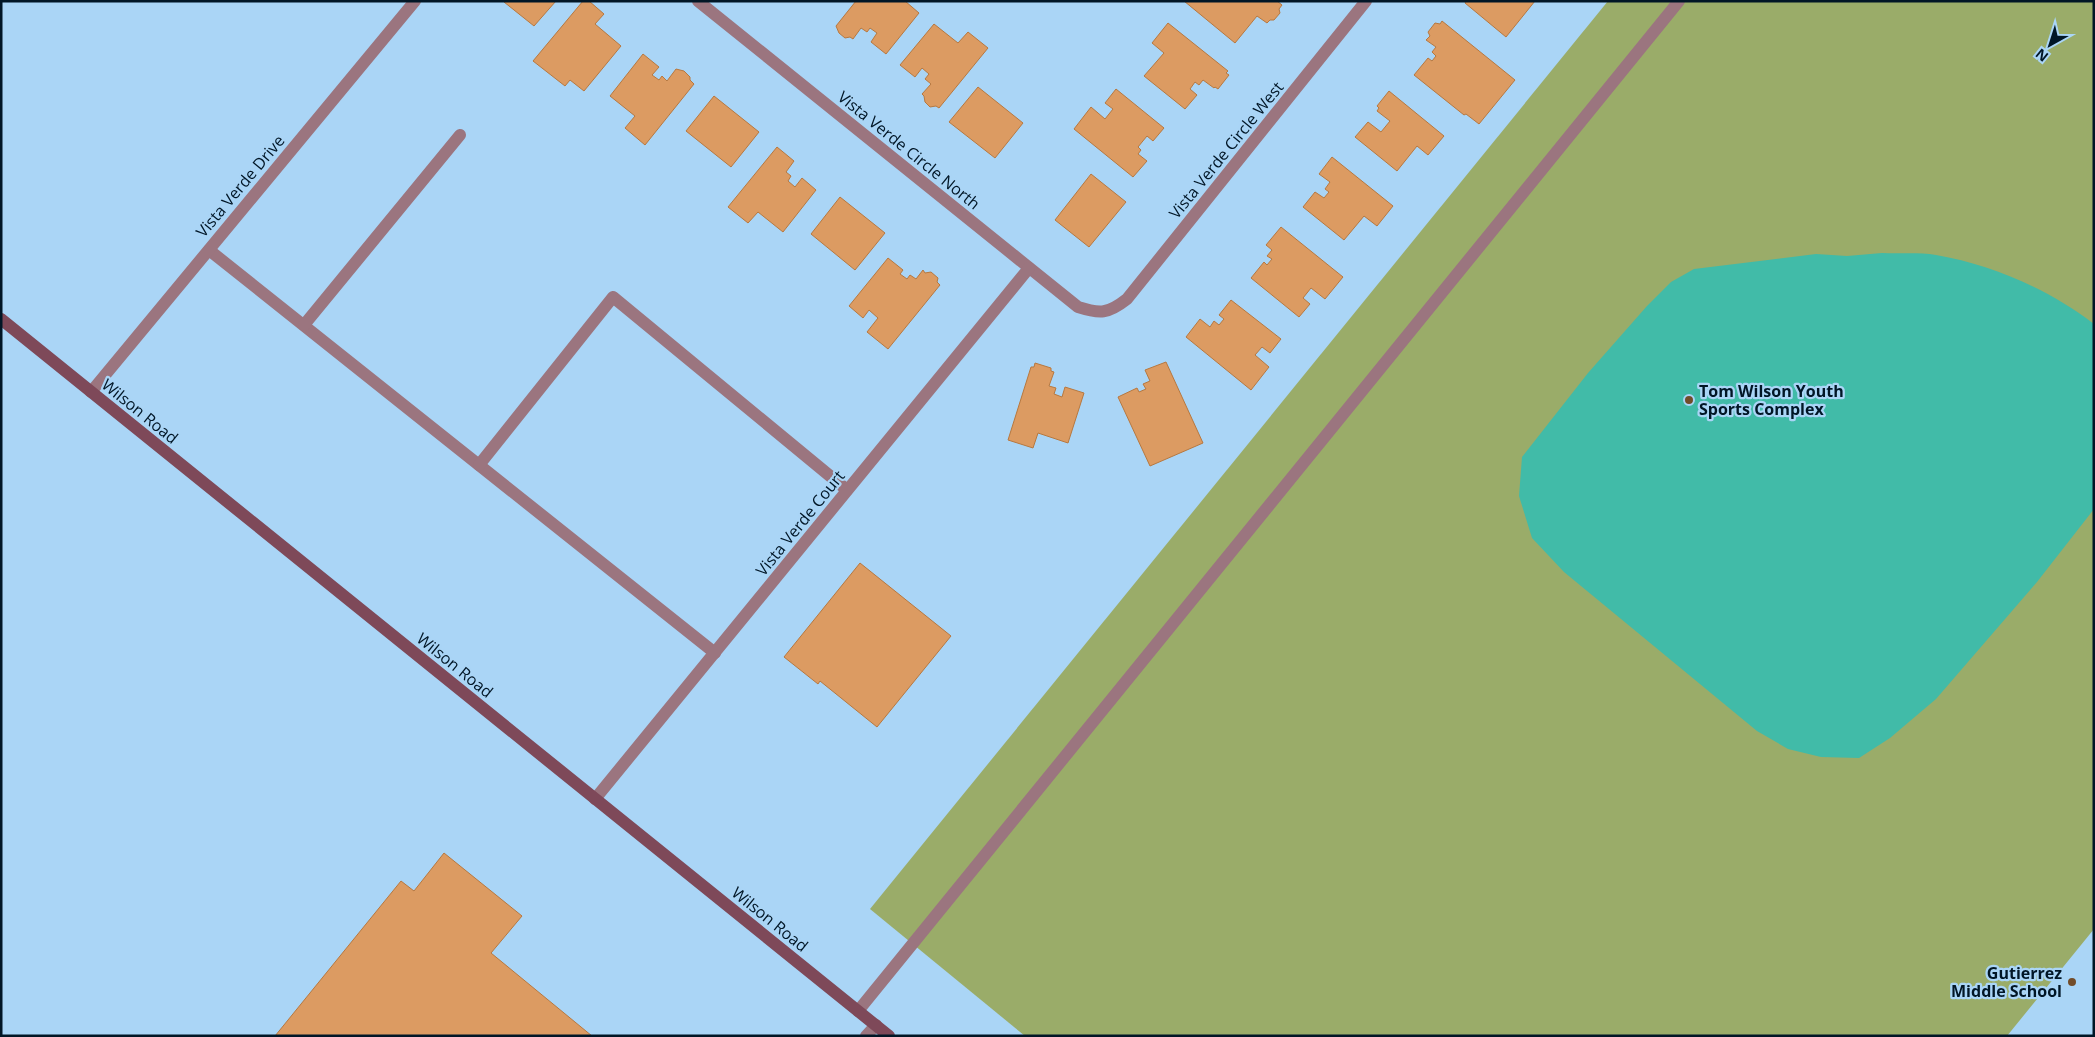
<svg xmlns="http://www.w3.org/2000/svg" width="2095" height="1037" viewBox="0 0 2095 1037" font-family="'Open Sans',sans-serif">
	<style>
		.green { fill: #9aac69 }
		.water { fill: #41bba8 }
		.building { fill: #dc9b62; stroke: #b7783f }
		.lines { fill: none; stroke-linecap: round; stroke-linejoin: round }
		.service { stroke: #9b757f; stroke-width: 12 }
		.minor { stroke: #9b757f; stroke-width: 12 }
		.secondary { stroke: #7e4959; stroke-width: 12 }
		.poi-dot { fill: #724c29; stroke: #aad5f6; stroke-width: 2 }
		.labels { text-anchor: middle; dominant-baseline: central; stroke-width: 4.5; stroke-linejoin: round; paint-order: stroke }
		.street-label { font-size: 16px; fill: #011626; stroke: #aad5f6 }
		.poi-label { font-size: 16px; font-weight: bold; fill: #011626; stroke: #aad5f6; text-anchor: start }
	</style>
	<rect width="100%" height="100%" fill="#aad5f6"/>
	<!-- green -->
	<path class="green" d="M1608,1h486v928l-87,107h-982l-155,-127z"/>
	<!-- water -->
	<path class="water" d="M1882,253c17,1 37,-1 54,2 57,10 112,34 158,69v185l-57,73 -101,117 -46,39 -31,20 -38,-1 -33,-8 -31,-18 -193,-159 -32,-34 -13,-42 3,-39 66,-84 59,-67 24,-24 23,-13 122,-15 31,2z"/>
	<!-- building -->
	<g class="building">
		<path d="M556,1l-22,25 -30,-24v-1z"/>
		<path d="M583,1h6l15,13 -9,10 26,22 -37,45 -14,-11 -5,6 -32,-25z"/>
		<path d="M856,1h49l14,12 -33,41 -15,-12 6,-9 -7,-5 -3,4 -6,-4 -8,11 -3,-2 -5,1 -6,-5 -3,-7z"/>
		<path d="M1184,1h93l5,4 -3,4 1,4 -6,7h-4l-3,3 -10,-7 -22,27z"/>
		<path d="M1466,1h69l-29,36 -41,-34z"/>
		<path d="M1442,21l73,59 -36,44 -13,-10 -2,1 -50,-40 14,-17 4,3 4,-5 -4,-4 4,-5 -10,-7 4,-4 -2,-4 7,-9 5,1z"/>
		<path d="M1168,23l60,48 -2,2 3,2 -11,14 -3,-2 -1,1 -11,-8 -4,5 -4,-3 -5,7 7,6 -12,14 -41,-33 20,-23 -12,-10z"/>
		<path d="M934,24l24,19 10,-11 20,16 -49,60 -3,-2 -6,1 -5,-5 -1,-6 -2,-2 9,-10 -6,-5 4,-5 -7,-6 -7,9 -15,-12z"/>
		<path d="M643,54l16,13 -7,8 7,5 3,-4 5,5 9,-12 8,2 6,6v3l4,4 -49,61 -20,-17 10,-12 -25,-20z"/>
		<path d="M978,87l45,36 -28,35 -46,-36z"/>
		<path d="M1116,89l48,39 -11,13 -6,-5 -9,11 3,3 -3,4 9,7 -14,16 -59,-48 17,-22 14,12 8,-10 -8,-6z"/>
		<path d="M1389,91l55,45 -16,19 -11,-9 -20,25 -42,-34 13,-15 13,10 9,-11 -13,-10 2,-3 -2,-2z"/>
		<path d="M714,96l45,36 -28,35 -45,-36z"/>
		<path d="M777,147l17,14 -8,11 5,4 -3,5 7,6 7,-9 14,12 -33,42 -25,-20 -10,11 -20,-16z"/>
		<path d="M1332,157l61,49 -16,20 -13,-10 -20,24 -41,-33 12,-15 9,6 5,-6 -4,-3 5,-7 -11,-8z"/>
		<path d="M1091,174l35,28 -37,45 -34,-27z"/>
		<path d="M840,197l45,36 -30,37 -44,-36z"/>
		<path d="M1281,227l62,50 -18,22 -14,-11 -8,10 7,6 -11,13 -48,-39 13,-16 3,3 5,-6 -5,-3 5,-6 -6,-5z"/>
		<path d="M888,258l15,12 -3,4 7,5 3,-4 6,4 7,-9 2,3 6,-1 7,6 -1,4 3,3 -52,64 -21,-17 11,-14 -9,-8 -6,8 -14,-12z"/>
		<path d="M1231,300l50,39 -11,14 -8,-6 -7,8 14,12 -18,23 -65,-53 14,-18 10,8 4,-6 5,4 5,-6 -5,-4z"/>
		<path d="M1166,362l37,81 -53,23 -32,-69 19,-9 2,4 7,-3 -3,-5 7,-3 -5,-11z"/>
		<path d="M1035,363l16,5v3l3,1 -5,14 7,2 -2,6 8,3 3,-10 19,6 -16,50 -30,-10 -5,15 -25,-8 23,-73h3z"/>
		<path d="M860,563l91,73 -74,91 -57,-46 -2,3 -34,-27z"/>
		<path d="M444,853l78,63 -31,37 101,83h-317l126,-155 13,10z"/>
	</g>
	<g class="lines">
		<!-- service -->
		<g class="service">
			<path d="M209,250l506,403"/>
			<path d="M304,325l156,-190"/>
			<path d="M479,465l134,-168 234,193"/>
			<path d="M858,1011l821,-1010"/>
			<path d="M866,1036l10,-11"/>
		</g>
		<!-- minor -->
		<g class="minor">
			<path d="M698,1l380,306c22,7 30,7 49,-8l239,-298"/>
			<path d="M91,392l324,-391"/>
			<path d="M595,799l434,-531"/>
		</g>
		<!-- secondary -->
		<path class="secondary" d="M1,319l888,717"/>
	</g>
	<!-- markers -->
	<g class="poi-dot">
		<circle cx="1689" cy="400" r="5"/>
		<circle cx="2072" cy="982" r="5"/>
	</g>
	<g class="labels">
		<!-- street labels -->
		<g class="street-label">
			<text transform="translate(909 150) rotate(39)">Vista Verde Circle North</text>
			<text transform="translate(1226 150) rotate(-51)">Vista Verde Circle West</text>
			<text transform="translate(240 186) rotate(-50)">Vista Verde Drive</text>
			<text transform="translate(140 411) rotate(39)">Wilson Road</text>
			<text transform="translate(800 523) rotate(-51)">Vista Verde Court</text>
			<text transform="translate(455 665) rotate(39)">Wilson Road</text>
			<text transform="translate(770 919) rotate(39)">Wilson Road</text>
		</g>
		<!-- poi labels -->
		<g class="poi-label">
			<text x="1699" y="391">Tom Wilson Youth<tspan x="1699" dy="18">Sports Complex</tspan></text>
			<text x="2062" y="973" text-anchor="end">Gutierrez<tspan x="2062" dy="18">Middle School</tspan></text>
		</g>
	</g>
	<!-- border -->
	<rect width="2095" height="1037" fill="none" stroke="#011626" stroke-width="5"/>
	<!-- north arrow -->
	<g transform="translate(2050 45) rotate(219)" stroke="#aad5f6" stroke-width="4" paint-order="stroke">
	<path d="M0-4L9 19L0 12L-9 19Z" fill="#011626"/>
	<text y="-8" font-size="14" font-weight="bold" text-anchor="middle" fill="#011626">N</text>
	</g>
</svg>
